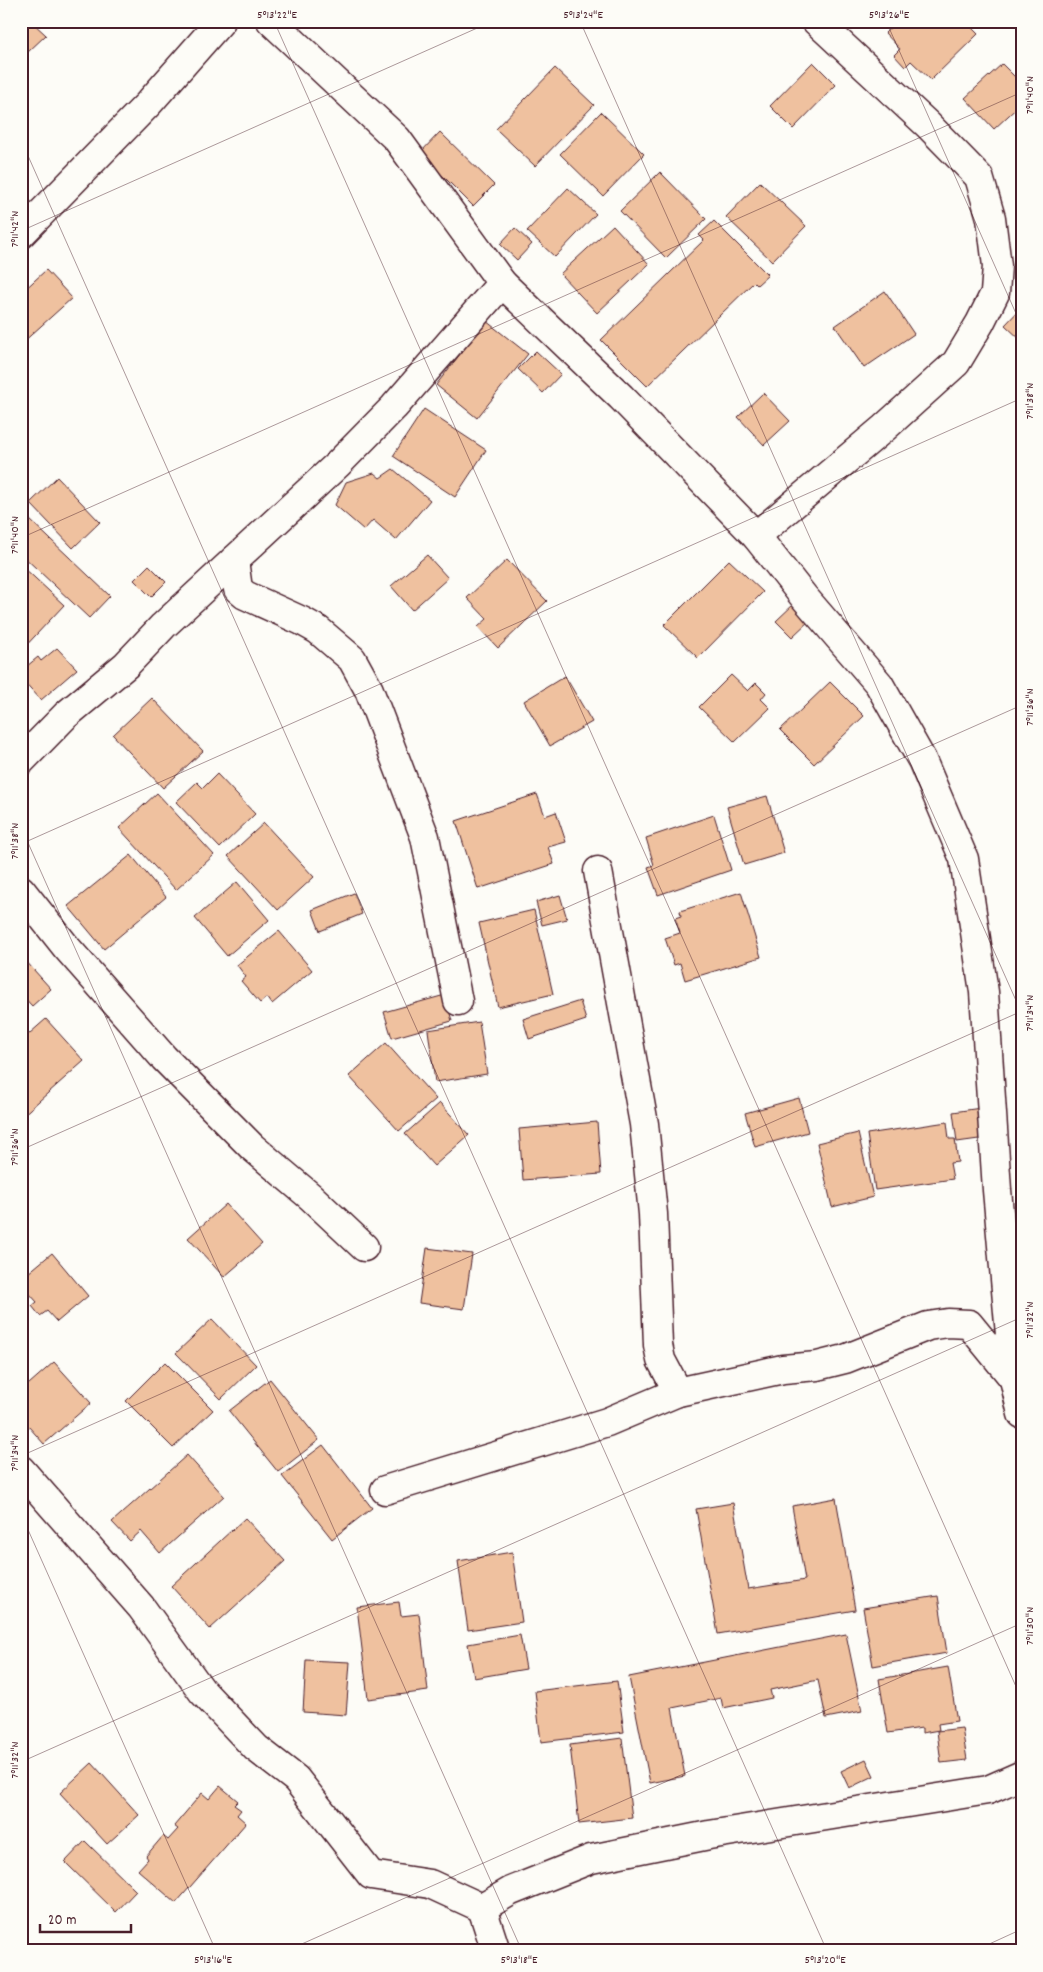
<svg xmlns="http://www.w3.org/2000/svg" width="1043" height="1972" viewBox="0 0 1043 1972" font-family="Dekko,sans-serif">
	<style>
		.building { fill: #efc19f; stroke: #4a1f2b }
		.lines { fill: none; stroke-linecap: round; stroke-linejoin: round }
		.minor-casing { stroke: #4a1f2b; stroke-width: 31 }
		.minor { stroke: #fdfcf7; stroke-width: 28 }
		.ticks { fill: none; stroke: #4a1f2b; stroke-width: 1; stroke-opacity: 0.45 }
		.neatline { fill: none; stroke: #4a1f2b; stroke-width: 2 }
		.ticks-label { font-size: 12px; text-anchor: middle; fill: #4a1f2b }
	</style>
	<rect width="100%" height="100%" fill="#fdfcf7"/>
	<filter id="ink" filterUnits="userSpaceOnUse"><feTurbulence type="fractalNoise" baseFrequency=".02" numOctaves="2"/><feDisplacementMap in="SourceGraphic" scale="10" xChannelSelector="R" yChannelSelector="G"/><feConvolveMatrix kernelMatrix="1 2 1 2 8 2 1 2 1" color-interpolation-filters="sRGB"/></filter>
	<g filter="url(#ink)">
		<!-- building -->
		<g class="building">
			<path d="M897,21h68l13,13 -47,46 -20,-19 -6,6 -11,-12 6,-6 -15,-16z"/>
			<path d="M32,22l14,13 -18,17 -7,-6v-14z"/>
			<path d="M813,62l23,23 -43,44 -23,-23z"/>
			<path d="M1002,64l20,20v19l-28,26 -29,-31z"/>
			<path d="M555,68l39,37 -59,61 -39,-37z"/>
			<path d="M601,112l43,42 -41,42 -43,-42z"/>
			<path d="M440,132l54,53 -21,21 -53,-53z"/>
			<path d="M660,172l46,47 -40,39 -46,-47z"/>
			<path d="M760,182l46,44 -34,35 -46,-44z"/>
			<path d="M568,188l28,26 -41,43 -28,-26z"/>
			<path d="M714,221l54,54 -11,10 -3,-3 -107,104 -46,-46 103,-100 -5,-5z"/>
			<path d="M613,225l36,39 -52,49 -37,-39z"/>
			<path d="M515,228l17,16 -15,16 -17,-16z"/>
			<path d="M46,270l26,28 -51,46v-51z"/>
			<path d="M885,291l29,43 -50,34 -29,-42z"/>
			<path d="M1021,308l1,1v32l-17,-16z"/>
			<path d="M486,321l42,33 -51,64 -41,-33z"/>
			<path d="M536,351l25,23 -18,19 -25,-24z"/>
			<path d="M763,393l27,28 -26,24 -26,-28z"/>
			<path d="M424,409l62,41 -31,47 -62,-41z"/>
			<path d="M393,469l37,31 -34,40 -23,-20 -9,10 -29,-25 11,-23 28,-9 6,5z"/>
			<path d="M57,477l43,45 -27,26 -43,-45z"/>
			<path d="M29,519l81,77 -21,22 -68,-64v-26z"/>
			<path d="M427,555l21,23 -36,32 -21,-24z"/>
			<path d="M507,560l40,41 -49,47 -20,-21 9,-8 -20,-21z"/>
			<path d="M729,560l34,32 -65,66 -34,-33z"/>
			<path d="M21,565l43,40 -43,46z"/>
			<path d="M149,565l17,17 -15,15 -17,-17z"/>
			<path d="M795,603l16,16 -19,18 -16,-16z"/>
			<path d="M57,648l20,21 -36,31 -20,-22v-7l17,-14 3,4z"/>
			<path d="M731,675l17,16 8,-8 10,10 -5,6 9,9 -35,34 -36,-35z"/>
			<path d="M565,676l27,46 -42,24 -26,-45z"/>
			<path d="M830,682l34,34 -50,48 -34,-34z"/>
			<path d="M152,698l51,53 -40,37 -50,-53z"/>
			<path d="M217,774l38,40 -35,34 -44,-46 21,-20 6,6z"/>
			<path d="M157,793l57,62 -38,35 -57,-62z"/>
			<path d="M537,794l8,22 11,-4 10,30 -18,5 6,17 -76,25 -22,-68z"/>
			<path d="M767,796l17,57 -40,12 -17,-58z"/>
			<path d="M714,815l17,55 -73,25 -10,-28 6,-2 -8,-27z"/>
			<path d="M264,823l50,54 -36,33 -50,-54z"/>
			<path d="M131,855l35,42 -62,52 -36,-43z"/>
			<path d="M237,882l32,38 -42,36 -32,-38z"/>
			<path d="M741,892l20,65 -76,23 -5,-17 -6,2 -9,-27 15,-5 -5,-15 6,-2 -1,-5z"/>
			<path d="M354,893l8,21 -42,17 -8,-21z"/>
			<path d="M560,895l7,24 -25,6 -6,-23z"/>
			<path d="M534,910l19,84 -55,13 -19,-84z"/>
			<path d="M279,931l33,39 -40,34 -5,-7 -7,6 -19,-22 5,-4 -9,-12z"/>
			<path d="M24,959l27,30 -19,17 -11,-12v-32z"/>
			<path d="M445,995l7,26 -60,17 -8,-26z"/>
			<path d="M580,1001l6,19 -57,19 -6,-20z"/>
			<path d="M46,1019l38,42 -63,56v-76z"/>
			<path d="M479,1022l8,52 -52,8 -7,-52z"/>
			<path d="M386,1043l50,56 -37,32 -50,-55z"/>
			<path d="M799,1098l9,34 -53,15 -10,-34z"/>
			<path d="M440,1103l29,32 -35,31 -29,-32z"/>
			<path d="M981,1108l5,30 -29,4 -4,-30z"/>
			<path d="M597,1122l4,52 -78,6 -4,-51z"/>
			<path d="M947,1122l2,17h6l3,23 -8,1 3,16 -78,11 -8,-56z"/>
			<path d="M858,1133l15,64 -41,10 -15,-64z"/>
			<path d="M226,1204l36,40 -38,33 -36,-39z"/>
			<path d="M427,1248l45,6 -8,55 -45,-6z"/>
			<path d="M52,1253l36,43 -31,26 -10,-11 -7,5 -8,-10 5,-4 -16,-18v-5z"/>
			<path d="M212,1319l44,46 -35,34 -45,-46z"/>
			<path d="M54,1362l37,41 -47,41 -23,-26v-27z"/>
			<path d="M165,1362l48,48 -40,38 -47,-47z"/>
			<path d="M270,1379l49,61 -41,32 -49,-61z"/>
			<path d="M323,1445l49,63 -40,31 -50,-63z"/>
			<path d="M187,1455l37,41 -64,57 -19,-22 -11,10 -18,-19z"/>
			<path d="M836,1498l19,112 -137,24 -22,-125 37,-6 15,86 57,-9 -13,-74z"/>
			<path d="M245,1518l40,43 -75,68 -39,-43z"/>
			<path d="M512,1552l10,70 -54,8 -10,-69z"/>
			<path d="M938,1596l9,57 -74,13 -10,-58z"/>
			<path d="M399,1602l2,14 18,-2 9,77 -60,8 -11,-92z"/>
			<path d="M846,1634l16,77 -36,7 -8,-38 -48,10 2,8 -49,10 -2,-10 -49,10 13,68 -35,7 -21,-106z"/>
			<path d="M520,1635l6,34 -52,9 -6,-34z"/>
			<path d="M306,1660l44,2 -4,53 -43,-3z"/>
			<path d="M948,1667l9,54 -19,3 1,6 -17,3v-5l-34,5 -9,-54z"/>
			<path d="M617,1681l7,51 -83,10 -6,-51z"/>
			<path d="M962,1728l5,32 -26,3 -4,-32z"/>
			<path d="M622,1738l10,80 -53,6 -9,-79z"/>
			<path d="M866,1759l8,17 -25,12 -8,-17z"/>
			<path d="M92,1763l47,52 -32,29 -47,-51z"/>
			<path d="M220,1786l18,15 -4,4 7,5 -4,5 9,8 -70,80 -38,-33 10,-11 -2,-3 17,-20 5,4 10,-11 -4,-3 28,-33 7,6z"/>
			<path d="M85,1841l51,50 -20,21 -51,-50z"/>
		</g>
		<g class="lines">
			<!-- minor casing -->
			<g class="minor-casing">
				<g id="minor">
					<path d="M271,21l126,118 105,144 119,114 135,139 48,61 75,87 43,76 42,99 20,133 13,198 17,189 8,35"/>
					<path d="M21,234l127,-130 73,-83"/>
					<path d="M756,536l128,-108 72,-65 24,-40 15,-30 2,-27 -6,-48 -12,-41 -51,-52 -112,-104"/>
					<path d="M234,560l4,29 7,6 57,26 16,9 34,29 17,31 56,147 33,164"/>
					<path d="M21,761l45,-46 60,-50 37,-39 175,-162 56,-57 108,-124"/>
					<path d="M598,871l46,253 9,90 5,131 3,15 17,32"/>
					<path d="M21,890l46,58 97,110 88,89 59,50 53,50"/>
					<path d="M21,1470l120,137 61,84 54,57 40,31 75,96 59,9 52,24"/>
					<path d="M385,1490l222,-68 71,-30 105,-23 34,-3 28,-7 83,-33 20,-3 21,1 45,55"/>
					<path d="M482,1908l29,-17 80,-32 118,-24 279,-45 34,-15"/>
					<path d="M482,1908l14,43"/>
				</g>
			</g>
			<!-- minor -->
			<use href="#minor" class="minor"/>
		</g>
	</g>
	<!-- ticks -->
	<path class="ticks" d="M274,21l748,1679M580,21l442,993M886,21l136,306M21,140l806,1811M21,231l472,-210M21,538l1001,-446M21,827l501,1124M21,844l1001,-446M21,1150l1001,-445M21,1456l1001,-445M21,1514l195,437M21,1762l1001,-445M286,1951l736,-328M974,1951l48,-22"/>
	<!-- margin -->
	<rect width="1043" height="1972" fill="none" stroke="#fdfcf7" stroke-width="55"/>
	<!-- scale -->
	<path d="M40 1924v8h91v-8" fill="none" stroke="#4a1f2b" stroke-width="2.5"/>
	<text x="48" y="1924" font-size="15" fill="#4a1f2b" stroke="#fdfcf7" stroke-width="4" paint-order="stroke">20 m</text>
	<rect x="28" y="28" width="988" height="1916" class="neatline"/>
	<g class="ticks-label">
		<text x="277" y="18">5°13'22"E</text>
		<text x="583" y="18">5°13'24"E</text>
		<text x="889" y="18">5°13'26"E</text>
		<text transform="translate(1029 95) rotate(-90)" y="4">7°11'40"N</text>
		<text transform="translate(14 229) rotate(-90)" y="4">7°11'42"N</text>
		<text transform="translate(1029 401) rotate(-90)" y="4">7°11'38"N</text>
		<text transform="translate(14 535) rotate(-90)" y="4">7°11'40"N</text>
		<text transform="translate(1029 707) rotate(-90)" y="4">7°11'36"N</text>
		<text transform="translate(14 841) rotate(-90)" y="4">7°11'38"N</text>
		<text transform="translate(1029 1013) rotate(-90)" y="4">7°11'34"N</text>
		<text transform="translate(14 1147) rotate(-90)" y="4">7°11'36"N</text>
		<text transform="translate(1029 1320) rotate(-90)" y="4">7°11'32"N</text>
		<text transform="translate(14 1453) rotate(-90)" y="4">7°11'34"N</text>
		<text transform="translate(1029 1626) rotate(-90)" y="4">7°11'30"N</text>
		<text transform="translate(14 1760) rotate(-90)" y="4">7°11'32"N</text>
		<text x="213" y="1963">5°13'16"E</text>
		<text x="519" y="1963">5°13'18"E</text>
		<text x="825" y="1963">5°13'20"E</text>
	</g>
</svg>
